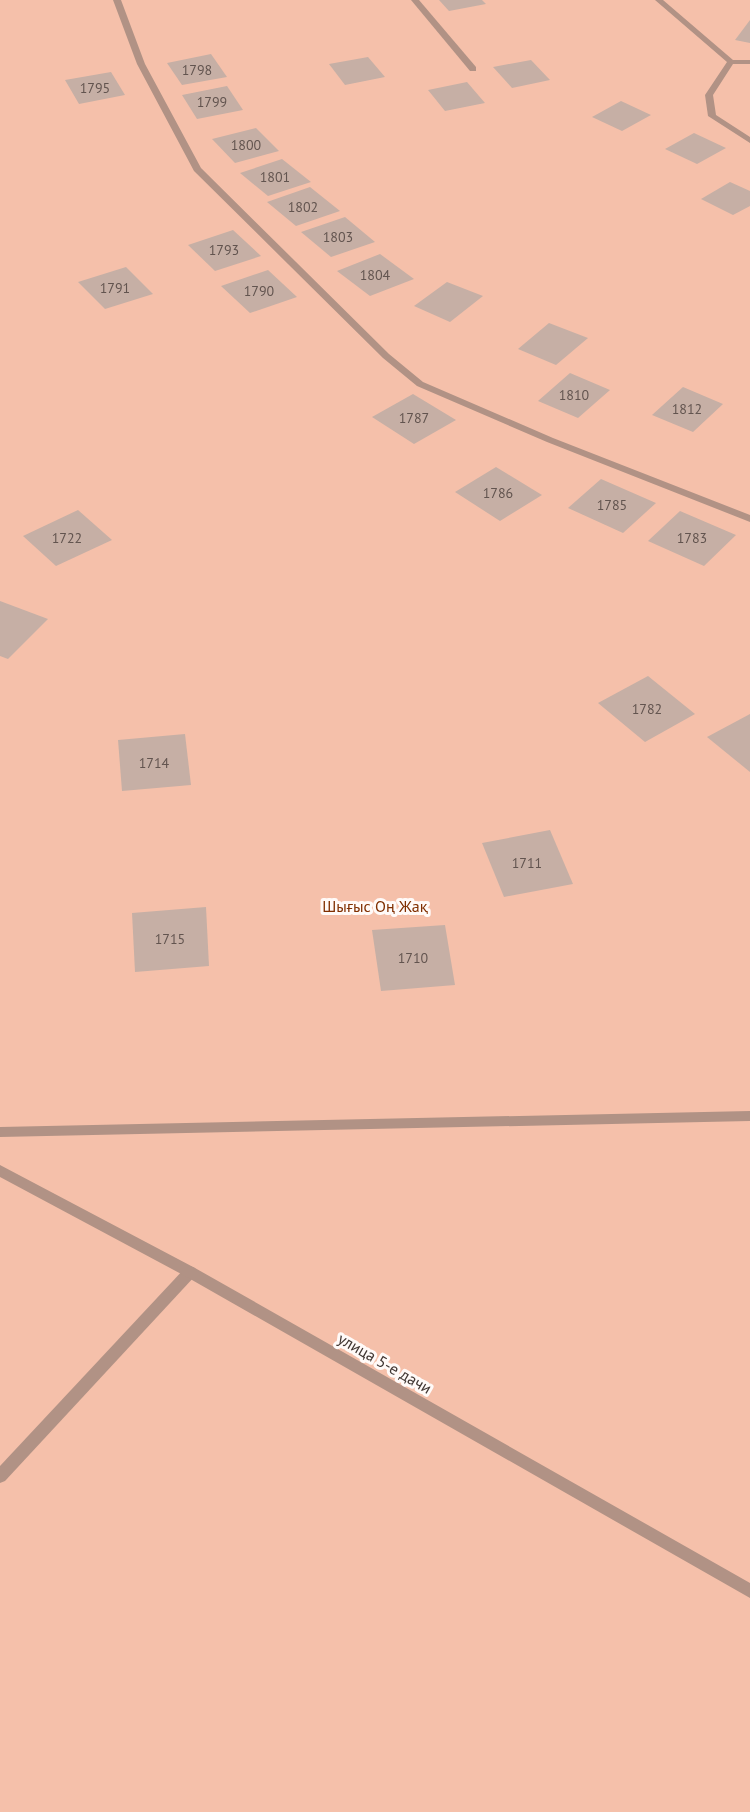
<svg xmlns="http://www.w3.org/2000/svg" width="750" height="1812" viewBox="0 0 750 1812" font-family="'PT Sans',sans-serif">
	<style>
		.green { fill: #f5c0aa }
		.building { fill: #c6afa5 }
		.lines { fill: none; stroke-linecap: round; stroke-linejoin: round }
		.lane { fill: #b19285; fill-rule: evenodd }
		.street { fill: #b19285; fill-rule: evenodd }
		.labels { text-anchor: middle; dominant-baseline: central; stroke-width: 6; stroke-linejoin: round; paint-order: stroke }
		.number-label { font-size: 14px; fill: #62544f }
		.park-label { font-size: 16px; fill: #802f00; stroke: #fffaf8 }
		.street-label { font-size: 16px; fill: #403632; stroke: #fffaf8 }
	</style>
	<rect width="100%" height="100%" fill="#fde9e1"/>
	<!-- green -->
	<rect class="green" x="0" y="0" width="750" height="1812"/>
	<!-- building -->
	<g class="building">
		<path d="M439,0h43l4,4 -37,7z"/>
		<path d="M750,20v23l-15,-3z"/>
		<path d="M211,54l16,23 -45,8 -15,-22z"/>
		<path d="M368,57l17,20 -40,8 -16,-21z"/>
		<path d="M531,60l19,20 -38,8 -19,-21z"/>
		<path d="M111,72l14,23 -46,9 -14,-24z"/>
		<path d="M467,82l18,21 -40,8 -17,-21z"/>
		<path d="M227,86l16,24 -46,9 -15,-24z"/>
		<path d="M621,101l30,14 -29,16 -30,-14z"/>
		<path d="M256,128l23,23 -44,12 -23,-24z"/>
		<path d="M694,133l32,15 -29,16 -32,-15z"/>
		<path d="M282,159l29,23 -43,14 -28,-23z"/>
		<path d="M730,182l20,9v15l-17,9 -32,-16z"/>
		<path d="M310,187l30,24 -44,15 -29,-24z"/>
		<path d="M345,217l30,25 -44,15 -30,-25z"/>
		<path d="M233,230l28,26 -46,15 -27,-26z"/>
		<path d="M380,254l34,25 -44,17 -33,-25z"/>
		<path d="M126,267l27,27 -48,15 -27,-27z"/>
		<path d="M268,270l29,27 -47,16 -29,-27z"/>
		<path d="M447,282l36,14 -33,26 -36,-16z"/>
		<path d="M549,323l39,15 -32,27 -38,-16z"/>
		<path d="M570,373l40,17 -32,28 -40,-17z"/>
		<path d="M683,387l40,17 -30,28 -41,-17z"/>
		<path d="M413,394l43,26 -42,24 -42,-27z"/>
		<path d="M496,467l46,28 -42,26 -45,-29z"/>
		<path d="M601,479l55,24 -33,30 -55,-25z"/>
		<path d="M78,510l34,30 -56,26 -33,-30z"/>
		<path d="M680,511l56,24 -32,31 -56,-25z"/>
		<path d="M0,601l48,18 -40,40 -8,-3z"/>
		<path d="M648,676l47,38 -50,28 -47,-39z"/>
		<path d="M750,714v58l-43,-35z"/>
		<path d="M185,734l6,51 -69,6 -4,-51z"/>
		<path d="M550,830l23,54 -69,13 -22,-54z"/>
		<path d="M206,907l3,59 -74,6 -3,-59z"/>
		<path d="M445,925l10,60 -74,6 -9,-61z"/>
	</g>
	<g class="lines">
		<!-- lane -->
		<g class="lane">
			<path d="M113,0h8l24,64 56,104 188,186 34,28 130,56 197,77v7l-203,-80 -130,-56 -34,-28 -189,-187 -57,-107z"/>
			<path d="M411,0h8l57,67v4h-6z"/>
			<path d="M655,0h8l70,60h17v4h-17l-20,31 3,20 34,22v6l-42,-27 -3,-21 22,-33z"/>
			<path d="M750,1111v10l-750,16v-10z"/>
			<path d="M190,1266l5,2 2,4 -2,4 -190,205 -5,2v-17l185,-198z"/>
		</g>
		<!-- street -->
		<path class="street" d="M0,1165l195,103 555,315v15l-565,-322 -185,-99z"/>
	</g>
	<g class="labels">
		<!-- number labels -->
		<g class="number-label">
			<text x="197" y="70">1798</text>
			<text x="95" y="88">1795</text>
			<text x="212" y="102">1799</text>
			<text x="246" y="145">1800</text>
			<text x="275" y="177">1801</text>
			<text x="303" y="207">1802</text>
			<text x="338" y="237">1803</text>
			<text x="224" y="250">1793</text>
			<text x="375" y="275">1804</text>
			<text x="115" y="288">1791</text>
			<text x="259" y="291">1790</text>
			<text x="574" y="395">1810</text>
			<text x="687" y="409">1812</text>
			<text x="414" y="418">1787</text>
			<text x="498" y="493">1786</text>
			<text x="612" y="505">1785</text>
			<text x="67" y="538">1722</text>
			<text x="692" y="538">1783</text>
			<text x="647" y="709">1782</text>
			<text x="154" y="763">1714</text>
			<text x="527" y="863">1711</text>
			<text x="170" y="939">1715</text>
			<text x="413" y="958">1710</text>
		</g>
		<!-- park labels -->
		<g class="park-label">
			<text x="375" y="906">Шығыс Оң Жақ</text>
		</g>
		<!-- street labels -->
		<g class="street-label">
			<text transform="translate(385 1363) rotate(30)">улица 5-е дачи</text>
		</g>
	</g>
</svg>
